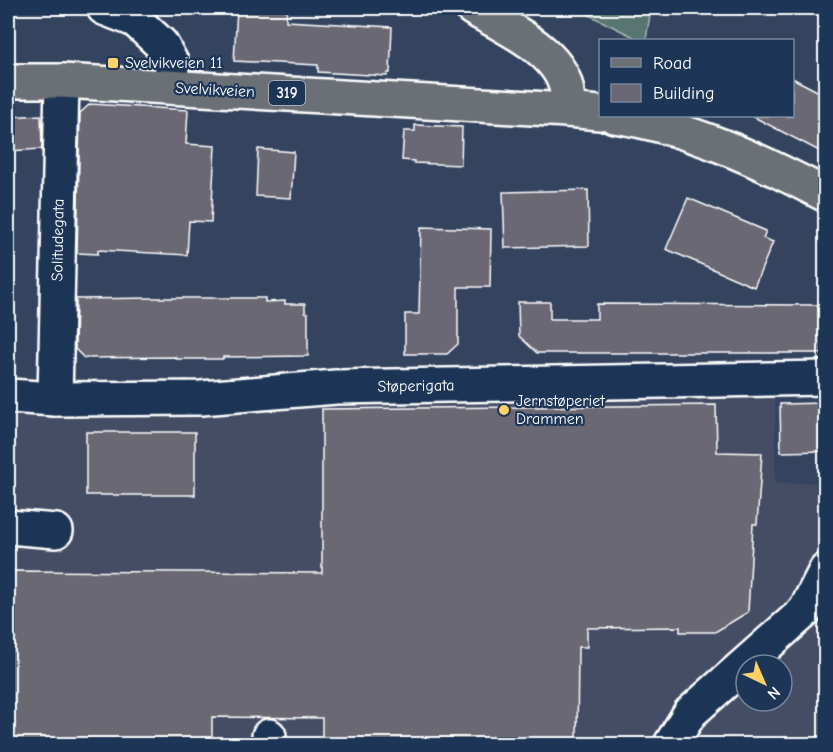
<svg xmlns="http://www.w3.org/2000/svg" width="833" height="752" viewBox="0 0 833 752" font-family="'Comic Neue',sans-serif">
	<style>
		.built { fill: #444e65; fill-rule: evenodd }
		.green { fill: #587472; stroke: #acbab8; stroke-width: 1.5 }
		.building { fill: #696773; stroke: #fff; stroke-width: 1.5 }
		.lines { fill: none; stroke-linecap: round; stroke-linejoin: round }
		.minor-casing { stroke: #fff; stroke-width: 38 }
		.major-casing { stroke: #fff; stroke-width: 38 }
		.minor { stroke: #1d3557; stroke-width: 33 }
		.major { stroke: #6a7074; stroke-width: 33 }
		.poi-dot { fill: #ffd166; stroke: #1d3557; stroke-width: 2 }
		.labels { text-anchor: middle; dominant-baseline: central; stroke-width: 4.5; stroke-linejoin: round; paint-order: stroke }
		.shield { fill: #1d3557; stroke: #bbc2cd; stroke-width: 1.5 }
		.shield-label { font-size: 15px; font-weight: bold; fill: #fff }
		.poi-label { font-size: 16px; fill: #fff; stroke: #1d3557; text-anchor: start }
		.street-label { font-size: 16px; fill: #fff; stroke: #1d3557 }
	</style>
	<rect width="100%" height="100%" fill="#34445f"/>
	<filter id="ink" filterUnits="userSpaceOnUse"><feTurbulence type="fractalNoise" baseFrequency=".0167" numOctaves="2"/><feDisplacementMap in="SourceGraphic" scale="12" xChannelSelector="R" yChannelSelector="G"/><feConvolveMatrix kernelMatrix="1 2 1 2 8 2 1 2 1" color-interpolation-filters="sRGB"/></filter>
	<g filter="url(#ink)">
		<!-- built -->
		<path class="built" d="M8,374l61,14h706v96l50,-2v262h-817zM746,665h36v36h-36z"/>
		<!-- green -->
		<path class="green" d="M575,8h76l-5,32h-6z"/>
		<!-- building -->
		<g class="building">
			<path d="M237,8h50l-1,13 106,6 -2,46h-2l-1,3 -69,-4v-7l-84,-4z"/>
			<path d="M792,78l33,17v59l-73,-38h40z"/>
			<path d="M90,104l98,6 -2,34 29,2 -4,76 -22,-1 -2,34 -89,-5v4l-21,-1 3,-140z"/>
			<path d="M41,115l1,34 -34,2v-34z"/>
			<path d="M415,125l47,2 -1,38 -47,-2v-2l-12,-1 2,-29h11z"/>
			<path d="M258,149l36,3 -3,46 -35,-2z"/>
			<path d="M588,190l1,56 -84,2 -2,-56z"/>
			<path d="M688,198l78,33 -3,7 10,4 -19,45 -88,-38z"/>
			<path d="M421,227l70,2 -1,58h-32v57l-11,10h-42v-40h14z"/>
			<path d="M155,298h110v4l20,-1v3h20v8l3,1v43l-85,1v2h-47v-2l-92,1 -9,-9 1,-50z"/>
			<path d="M518,302h32v17h47v-15l228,1v48h-288l-18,-17z"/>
			<path d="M825,403v48l-44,1 -1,-48z"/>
			<path d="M716,405l1,47 45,1 -5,71h-4l-5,88 -33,20h-35v-5l-93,1v19h-9l-1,97h-255v-26l-110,-1v27h-204v-173l314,2v-164z"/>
			<rect x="86" y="432" width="109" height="63"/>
		</g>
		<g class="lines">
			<!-- minor casing -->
			<g class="minor-casing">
				<g id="minor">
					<path d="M104,8l31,12 26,24 11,20 -1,23"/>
					<path d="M8,396l47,3 146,-1 135,-11 490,-9"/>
					<path d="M55,399l7,-318"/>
					<path d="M8,527l48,4"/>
					<path d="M269,744v-8"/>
					<path d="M671,744l19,-31 115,-102 21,-41"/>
				</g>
			</g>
			<!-- major casing -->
			<g class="major-casing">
				<g id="major">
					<path d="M472,8c31,18 85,41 94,79 2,7 1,15 1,23"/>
					<path d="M8,81h54l505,29 33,3"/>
					<path d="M614,116c75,11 145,44 212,79"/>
				</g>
			</g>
			<!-- minor -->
			<use href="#minor" class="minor"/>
			<!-- major -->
			<use href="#major" class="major"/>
		</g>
	</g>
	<!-- markers -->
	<g class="poi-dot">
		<rect x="107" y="57" width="12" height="12" rx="3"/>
		<circle cx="504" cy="410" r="6"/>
	</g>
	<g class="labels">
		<!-- shield labels -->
		<rect class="shield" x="269" y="81" width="36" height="24" rx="4.5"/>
		<g class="shield-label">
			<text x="287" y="93">319</text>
		</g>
		<!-- poi labels -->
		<g class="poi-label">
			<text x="125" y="63">Svelvikveien 11</text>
			<text x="516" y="401">Jernstøperiet<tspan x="516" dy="18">Drammen</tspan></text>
		</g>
		<!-- street labels -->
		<g class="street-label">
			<text transform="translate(215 90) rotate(3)">Svelvikveien</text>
			<text transform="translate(58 240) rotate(-89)">Solitudegata</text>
			<text transform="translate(416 386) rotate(-1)">Støperigata</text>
		</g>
	</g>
	<!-- margin -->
	<rect width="833" height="752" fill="none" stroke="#1d3557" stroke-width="30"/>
	<rect x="15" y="15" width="803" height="722" fill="none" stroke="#fff" stroke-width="2" filter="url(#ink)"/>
	<!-- legend -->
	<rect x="599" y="39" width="195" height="78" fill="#1d3557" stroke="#77869a" stroke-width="1.5"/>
	<rect x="611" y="58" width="30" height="9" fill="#6a7074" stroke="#77869a" stroke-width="1.5"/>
	<text x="653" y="69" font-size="18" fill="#ffffff">Road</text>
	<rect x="611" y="84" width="30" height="18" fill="#696773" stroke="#77869a" stroke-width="1.5"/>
	<text x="653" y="99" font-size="18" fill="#ffffff">Building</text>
	<!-- north arrow -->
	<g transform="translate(764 683) rotate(136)"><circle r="28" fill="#1d3557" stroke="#77869a" stroke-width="1.5"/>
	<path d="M0-4.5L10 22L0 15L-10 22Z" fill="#ffd166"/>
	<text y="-9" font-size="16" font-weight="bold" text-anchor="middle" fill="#ffffff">N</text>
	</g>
</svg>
